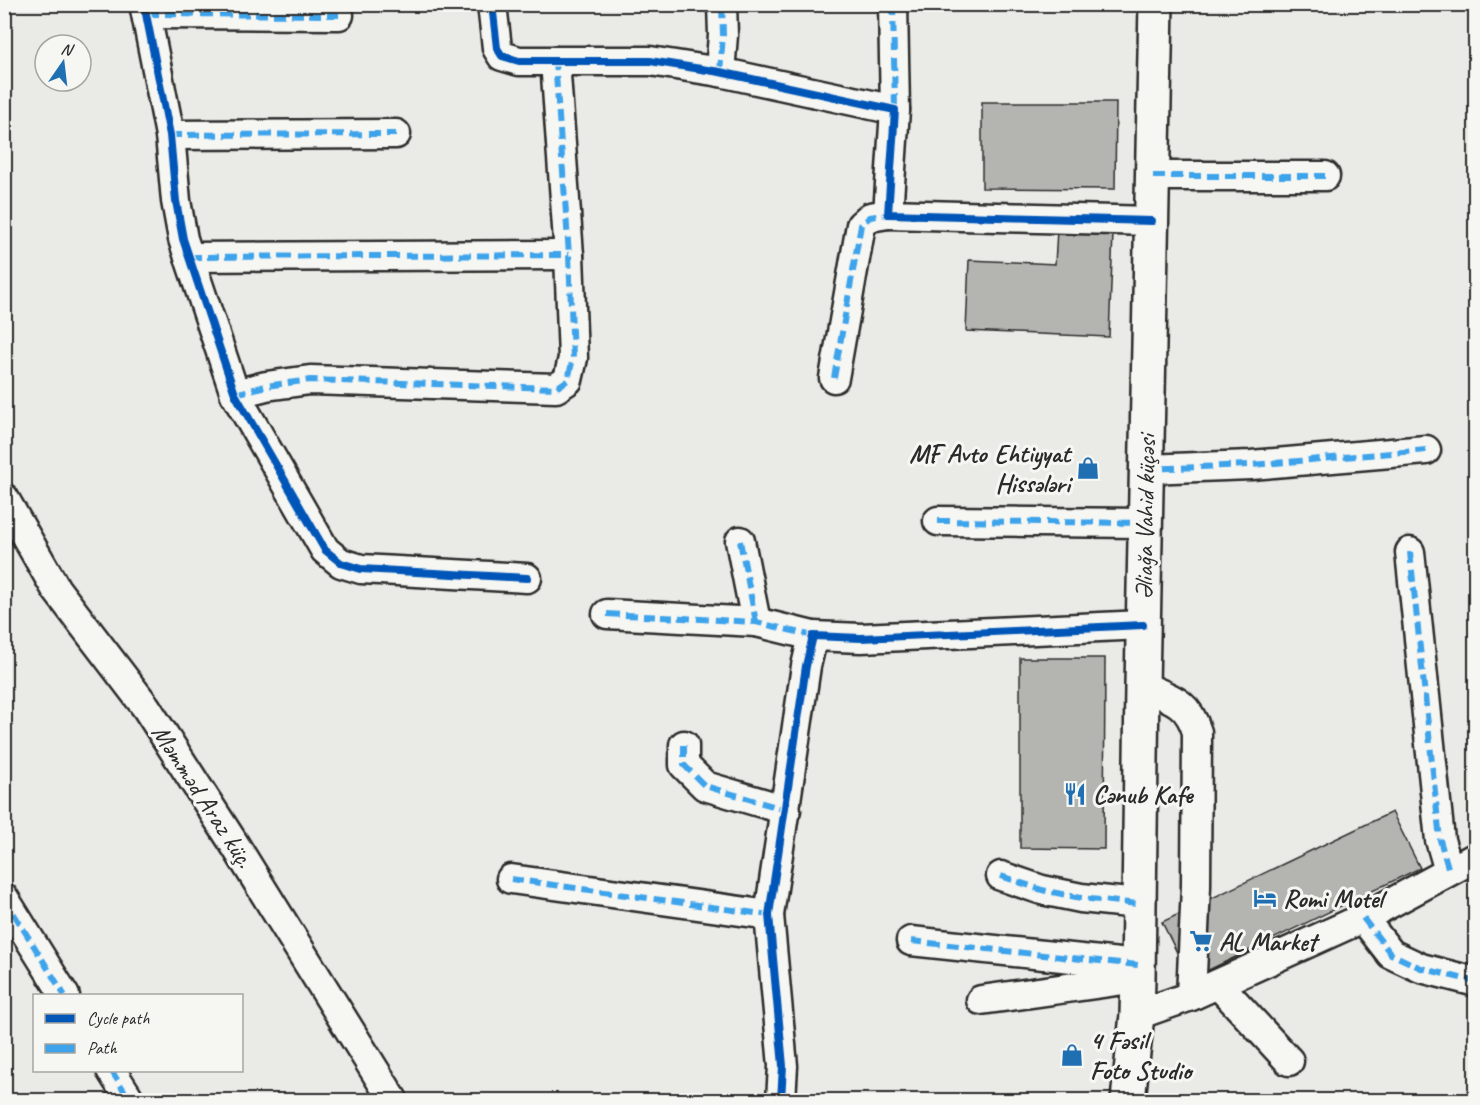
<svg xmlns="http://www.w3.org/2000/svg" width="1480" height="1105" viewBox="0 0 1480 1105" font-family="Caveat,sans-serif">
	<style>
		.building { fill: #b4b4b1; stroke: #2b2b2b; stroke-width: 1.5 }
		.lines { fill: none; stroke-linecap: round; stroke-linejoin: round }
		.minor-casing { stroke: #2b2b2b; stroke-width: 33 }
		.major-casing { stroke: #2b2b2b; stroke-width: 38 }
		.minor { stroke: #f6f6f2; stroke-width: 28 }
		.major { stroke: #f6f6f2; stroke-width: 33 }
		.quiet { stroke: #3ea3eb; stroke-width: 6; stroke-dasharray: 12 6; stroke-linecap: butt }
		.cycleway-casing { stroke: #f6f6f2; stroke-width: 11 }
		.cycleway { stroke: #0057b8; stroke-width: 8 }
		.labels { text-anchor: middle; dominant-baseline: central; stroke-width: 6; stroke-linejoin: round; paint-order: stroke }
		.poi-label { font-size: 26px; font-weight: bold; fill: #2b2b2b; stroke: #f6f6f2; text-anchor: start }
		.street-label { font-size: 26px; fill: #2b2b2b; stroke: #f6f6f2 }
	</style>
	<rect width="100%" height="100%" fill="#eaeae6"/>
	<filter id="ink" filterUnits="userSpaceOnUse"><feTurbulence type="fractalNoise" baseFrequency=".0167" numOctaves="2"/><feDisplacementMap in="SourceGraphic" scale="12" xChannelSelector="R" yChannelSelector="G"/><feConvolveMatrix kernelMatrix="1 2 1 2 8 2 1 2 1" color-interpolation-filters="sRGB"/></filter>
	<g filter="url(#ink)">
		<!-- building -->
		<g class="building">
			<path d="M982,102h134l-1,87 -133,-1z"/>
			<path d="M1057,230l56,3 -4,104 -143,-6 3,-71 86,4z"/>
			<path d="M1020,658h85l-1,191 -84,-1z"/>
			<path d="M1392,812l28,56 -230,111 -28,-57z"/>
		</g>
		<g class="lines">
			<!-- minor casing -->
			<g class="minor-casing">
				<g id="minor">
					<path d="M144,4l26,131 6,66 7,38 6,18 46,137 90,156 16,13 20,6 166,9"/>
					<path d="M492,4l5,44 5,8 17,5h131l70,11 175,38 -7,104 264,7"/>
					<path d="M893,4l2,106"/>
					<path d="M147,14l192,1"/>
					<path d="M720,72l3,-37 -1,-31"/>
					<path d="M170,135l226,-1"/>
					<path d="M1153,176h172"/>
					<path d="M189,257l380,-2"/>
					<path d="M834,378l27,-153 9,-8 18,-3"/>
					<path d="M235,394l31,-8 44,-6 246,8 12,-8 5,-22 -4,-103 -14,-194"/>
					<path d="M1146,469l105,-4 175,-15"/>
					<path d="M4,498l52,91 90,118 87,135 160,258"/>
					<path d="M938,521l207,2"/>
					<path d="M740,541l16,81"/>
					<path d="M1410,552l30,288 9,31"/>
					<path d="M607,614l149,8 57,14"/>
					<path d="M1142,686c28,12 46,15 55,46l-1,154 -5,110"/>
					<path d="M684,745v20l21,21 81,24"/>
					<path d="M1001,876l41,14 39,8 57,6"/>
					<path d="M511,879l258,36"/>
					<path d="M4,898l61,98"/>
					<path d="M1363,918l28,36 30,14 55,14"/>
					<path d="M911,941l227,24"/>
					<path d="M1218,984l71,77"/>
					<path d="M981,1000l157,-22"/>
					<path d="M1137,1015l54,-19 172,-78 113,-61"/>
					<path d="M111,1070l19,30"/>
					<path d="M781,1100l2,-34 -14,-151 37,-249 7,-30 48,2 282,-13"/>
				</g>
			</g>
			<!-- major casing -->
			<g class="major-casing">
				<path id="major" d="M1128,1100l9,-85 1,-37 4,-292 14,-682"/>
			</g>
			<!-- minor -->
			<use href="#minor" class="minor"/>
			<!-- major -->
			<use href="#major" class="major"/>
			<!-- quiet -->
			<g class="quiet">
				<path d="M893,4l2,106"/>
				<path d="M147,14l192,1"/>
				<path d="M720,72l3,-37 -1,-31"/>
				<path d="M170,135l226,-1"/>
				<path d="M1153,176h172"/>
				<path d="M189,257l380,-2"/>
				<path d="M834,378l27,-153 9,-8 18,-3"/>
				<path d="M235,394l31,-8 44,-6 246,8 12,-8 5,-22 -4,-103 -14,-194"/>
				<path d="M1146,469l105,-4 175,-15"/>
				<path d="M938,521l207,2"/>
				<path d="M740,541l16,81"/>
				<path d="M1410,552l30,288 9,31"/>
				<path d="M607,614l149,8 57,14"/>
				<path d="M684,745v20l21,21 81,24"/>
				<path d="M1001,876l41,14 39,8 57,6"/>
				<path d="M511,879l258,36"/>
				<path d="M4,898l61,98"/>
				<path d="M1363,918l28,36 30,14 55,14"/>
				<path d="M911,941l227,24"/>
				<path d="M111,1070l19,30"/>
			</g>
			<!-- cycleway casing -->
			<g class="cycleway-casing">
				<g id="cycleway">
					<path d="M144,4l26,131 6,66 7,38 6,18 46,137 90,156 16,13 20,6 166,9"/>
					<path d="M492,4l5,44 5,8 17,5h131l70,11 175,38 -7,104 264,7"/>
					<path d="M781,1100l2,-34 -14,-151 37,-249 7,-30 48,2 282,-13"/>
				</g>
			</g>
			<!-- cycleway -->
			<use href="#cycleway" class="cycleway"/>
		</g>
	</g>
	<!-- icons -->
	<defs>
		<g id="shop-bare" transform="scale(1.8)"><path d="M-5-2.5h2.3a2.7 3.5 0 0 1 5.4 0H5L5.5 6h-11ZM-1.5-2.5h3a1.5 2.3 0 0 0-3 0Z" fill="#1f6fb2" stroke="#f6f6f2" stroke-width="2.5" paint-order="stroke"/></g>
		<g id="restaurant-bare" transform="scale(1.8)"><path d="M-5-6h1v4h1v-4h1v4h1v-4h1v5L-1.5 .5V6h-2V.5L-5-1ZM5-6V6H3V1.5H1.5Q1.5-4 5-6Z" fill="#1f6fb2" stroke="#f6f6f2" stroke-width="2.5" paint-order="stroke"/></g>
		<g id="hotel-bare" transform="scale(1.8)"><path d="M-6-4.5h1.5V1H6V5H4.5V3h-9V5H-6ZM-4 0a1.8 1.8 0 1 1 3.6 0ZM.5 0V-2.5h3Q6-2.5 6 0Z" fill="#1f6fb2" stroke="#f6f6f2" stroke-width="2.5" paint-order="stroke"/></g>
		<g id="supermarket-bare" transform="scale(1.8)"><path d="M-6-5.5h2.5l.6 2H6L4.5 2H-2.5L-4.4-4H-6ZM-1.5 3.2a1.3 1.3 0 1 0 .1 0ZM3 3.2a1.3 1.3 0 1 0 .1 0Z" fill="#1f6fb2" stroke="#f6f6f2" stroke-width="2.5" paint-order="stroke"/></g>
	</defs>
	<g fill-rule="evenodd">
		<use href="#shop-bare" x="1088" y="468"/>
		<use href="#restaurant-bare" x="1075" y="794"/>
		<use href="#hotel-bare" x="1265" y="898"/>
		<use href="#supermarket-bare" x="1201" y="941"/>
		<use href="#shop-bare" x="1072" y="1055"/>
	</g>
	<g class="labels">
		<!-- poi labels -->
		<g class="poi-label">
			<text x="1070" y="453" text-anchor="end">MF Avto Ehtiyyat<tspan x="1070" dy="30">Hissələri</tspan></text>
			<text x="1093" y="794">Cənub Kafe</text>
			<text x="1283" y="898">Romi Motel</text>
			<text x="1219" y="941">AL Market</text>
			<text x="1090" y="1040">4 Fəsil<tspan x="1090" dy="30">Foto Studio</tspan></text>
		</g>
		<!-- street labels -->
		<g class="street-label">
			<text transform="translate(1145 517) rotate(-89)">Əliağa Vahid küçəsi</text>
			<text transform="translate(203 796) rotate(57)">Məmməd Araz küç.</text>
		</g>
	</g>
	<!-- margin -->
	<rect width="1480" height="1105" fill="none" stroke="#f6f6f2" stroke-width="24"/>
	<rect x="12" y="12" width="1456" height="1081" fill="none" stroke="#2b2b2b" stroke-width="2" filter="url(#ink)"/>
	<!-- legend -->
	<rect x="33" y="994" width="210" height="78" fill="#f6f6f2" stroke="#a5a5a2" stroke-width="1.5"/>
	<rect x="45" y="1014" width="30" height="9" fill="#0057b8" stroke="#a5a5a2" stroke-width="1.5"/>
	<text x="87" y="1024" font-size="18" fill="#2b2b2b">Cycle path</text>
	<rect x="45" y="1044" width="30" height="9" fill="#3ea3eb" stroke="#a5a5a2" stroke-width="1.5"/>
	<text x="87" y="1054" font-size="18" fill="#2b2b2b">Path</text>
	<!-- north arrow -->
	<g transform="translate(63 63) rotate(14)"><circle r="28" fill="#f6f6f2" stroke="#a5a5a2" stroke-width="1.5"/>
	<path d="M0-4.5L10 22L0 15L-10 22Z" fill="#1f6fb2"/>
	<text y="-9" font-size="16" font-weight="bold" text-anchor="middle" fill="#2b2b2b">N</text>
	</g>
</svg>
